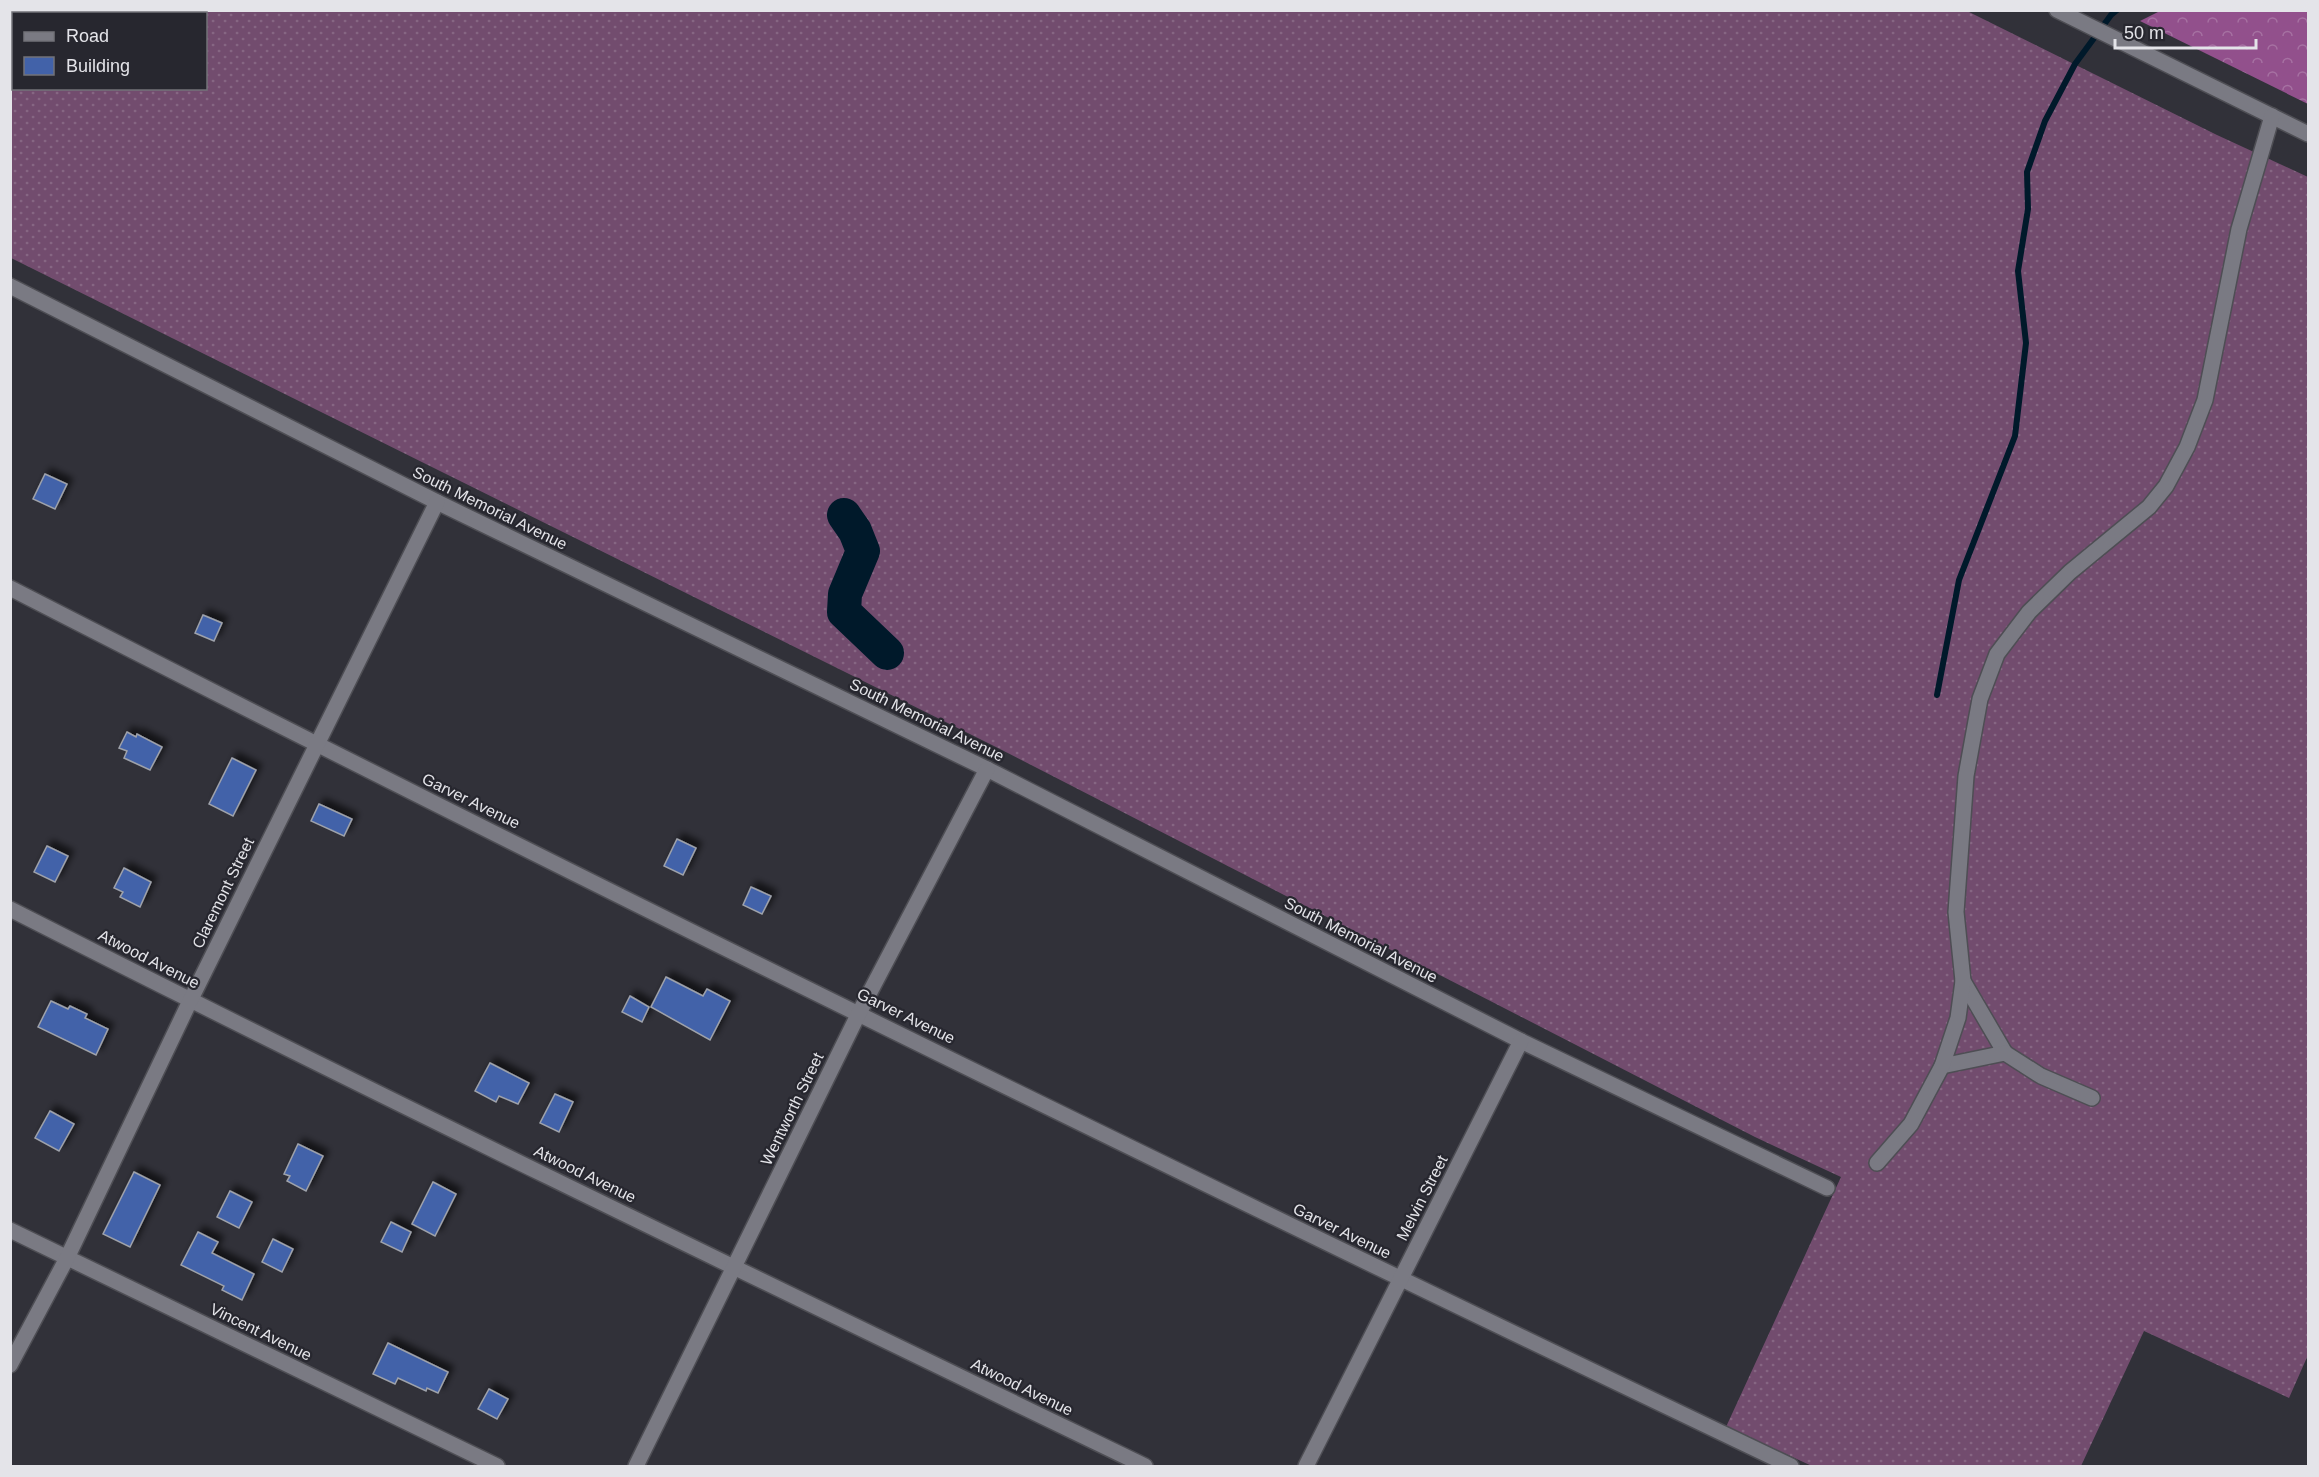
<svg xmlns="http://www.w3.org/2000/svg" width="2319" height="1477" viewBox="0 0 2319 1477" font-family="Helvetica,sans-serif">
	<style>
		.grass { fill: url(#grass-dots); fill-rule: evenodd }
		.forest { fill: url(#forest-crowns) }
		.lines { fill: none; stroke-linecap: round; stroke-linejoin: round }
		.stream { stroke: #00192a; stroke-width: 6 }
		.river { stroke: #00192a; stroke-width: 34 }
		.building { fill: #4262a9; stroke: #9ea2ab; stroke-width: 1.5; filter: url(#shadow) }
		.minor-casing { stroke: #4e4e54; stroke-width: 18 }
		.minor { stroke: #7a7a83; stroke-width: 15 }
		.labels { text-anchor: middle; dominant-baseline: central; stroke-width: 4.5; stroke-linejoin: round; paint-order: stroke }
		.street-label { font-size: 16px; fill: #e4e4e9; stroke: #27272f }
	</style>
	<defs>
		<pattern id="grass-dots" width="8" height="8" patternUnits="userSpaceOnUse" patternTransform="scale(1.5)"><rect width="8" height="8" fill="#724c6e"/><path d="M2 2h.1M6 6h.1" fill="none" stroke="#866683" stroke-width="1.8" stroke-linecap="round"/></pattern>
		<pattern id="forest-crowns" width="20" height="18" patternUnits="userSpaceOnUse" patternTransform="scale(1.5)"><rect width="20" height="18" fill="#92508c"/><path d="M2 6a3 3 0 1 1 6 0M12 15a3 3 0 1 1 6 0" fill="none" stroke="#a671a2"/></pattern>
		<filter id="shadow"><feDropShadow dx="5.5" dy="-5.5" stdDeviation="3" flood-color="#0009"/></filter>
	</defs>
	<rect width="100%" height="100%" fill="#313139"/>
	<!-- grass -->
	<path class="grass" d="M10,11h1957l250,124 91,42v1178l-19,43 -145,-67 -63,135h-269l-86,-39 115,-250 -86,-40 -755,-388 -989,-491zM14,14h192v74h-192z"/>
	<!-- forest -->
	<path class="forest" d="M2160,11h148v93l-168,-83z"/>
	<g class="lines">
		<!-- stream -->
		<path class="stream" d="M1937,695l22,-115 56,-144 11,-93 -8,-72 10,-62 -1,-37 18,-51 30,-57 36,-49 6,-5"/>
		<!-- river -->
		<path class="river" d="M844,515l11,16 8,20 -18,43 -1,18 43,41"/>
	</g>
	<!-- building -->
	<g class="building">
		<path d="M45,474l22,10 -12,25 -22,-10z"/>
		<path d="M203,615l19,8 -8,18 -19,-8z"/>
		<path d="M127,732l9,5 1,-3 25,13 -12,23 -26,-12 3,-7 -8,-3z"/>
		<path d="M232,758l24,12 -23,46 -24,-12z"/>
		<path d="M319,804l33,15 -8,17 -33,-15z"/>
		<path d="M677,839l19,9 -13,27 -19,-9z"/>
		<path d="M47,846l21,10 -13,26 -21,-10z"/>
		<path d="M124,868l27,14 -11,25 -20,-10 3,-5 -9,-4z"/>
		<path d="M751,887l20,9 -9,18 -19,-9z"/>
		<path d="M666,977l37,19 4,-7 23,12 -20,39 -59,-33z"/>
		<path d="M630,996l19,11 -7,15 -20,-10z"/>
		<path d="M51,1001l17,8 2,-3 17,8 -2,4 23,11 -12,26 -58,-28z"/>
		<path d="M490,1063l39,20 -11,21 -19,-8 -3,6 -21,-11z"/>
		<path d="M555,1094l18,8 -14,30 -19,-9z"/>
		<path d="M50,1111l24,13 -15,27 -24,-13z"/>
		<path d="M298,1144l25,12 -17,35 -19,-10 3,-5 -6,-2z"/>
		<path d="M134,1172l26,13 -30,62 -27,-13z"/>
		<path d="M433,1182l23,12 -21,42 -23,-12z"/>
		<path d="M230,1191l22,11 -13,26 -22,-11z"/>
		<path d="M391,1222l20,10 -9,20 -21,-10z"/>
		<path d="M198,1232l20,10 -6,11 42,21 -12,26 -20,-10 2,-4 -43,-21z"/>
		<path d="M273,1239l20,10 -11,23 -20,-10z"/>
		<path d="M388,1343l60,29 -10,21 -11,-5 -1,3 -28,-13 -3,6 -22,-10z"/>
		<path d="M489,1389l19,10 -11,20 -19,-10z"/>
	</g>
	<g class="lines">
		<!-- minor casing -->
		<g class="minor-casing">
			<g id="minor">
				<path d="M2057,10l251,124"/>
				<path d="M10,286l427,216 550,267 534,272 306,147"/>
				<path d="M10,588c589,302 1184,593 1781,878"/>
				<path d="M10,909c376,191 756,374 1135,557"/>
				<path d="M1963,981l42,72"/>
				<path d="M1942,1066l63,-13 36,23 51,22"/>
				<path d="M1877,1163l34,-39 31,-58 16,-48 5,-37 -7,-69 10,-136 14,-77 17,-45 32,-42 41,-40 79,-65 17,-21 21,-39 18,-47 34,-171 33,-113"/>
				<path d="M10,1230l487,236"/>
				<path d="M10,1365l57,-107 123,-257 247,-499"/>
				<path d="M636,1466l223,-453 128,-244"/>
				<path d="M1306,1466l215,-425"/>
			</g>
		</g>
		<!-- minor -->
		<use href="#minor" class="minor"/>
	</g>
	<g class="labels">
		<!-- street labels -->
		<g class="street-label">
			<text transform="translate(490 508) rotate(26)">South Memorial Avenue</text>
			<text transform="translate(927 720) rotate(26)">South Memorial Avenue</text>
			<text transform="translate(471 801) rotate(26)">Garver Avenue</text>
			<text transform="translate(223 893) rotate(-64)">Claremont Street</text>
			<text transform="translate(1361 940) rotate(27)">South Memorial Avenue</text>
			<text transform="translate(149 959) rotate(27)">Atwood Avenue</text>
			<text transform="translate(906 1016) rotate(26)">Garver Avenue</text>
			<text transform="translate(792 1109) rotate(-64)">Wentworth Street</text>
			<text transform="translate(585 1174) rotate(26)">Atwood Avenue</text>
			<text transform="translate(1422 1198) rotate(-63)">Melvin Street</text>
			<text transform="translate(1342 1231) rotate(26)">Garver Avenue</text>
			<text transform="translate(261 1332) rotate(26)">Vincent Avenue</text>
			<text transform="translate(1022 1387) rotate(26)">Atwood Avenue</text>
		</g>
	</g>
	<!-- border -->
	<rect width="2319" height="1477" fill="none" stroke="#e4e4e9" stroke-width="24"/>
	<!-- legend -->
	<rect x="12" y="12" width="195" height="78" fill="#27272f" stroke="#737379" stroke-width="1.5"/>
	<rect x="24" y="32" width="30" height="9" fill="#7a7a83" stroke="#737379" stroke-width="1.5"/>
	<text x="66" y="42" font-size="18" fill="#e4e4e9">Road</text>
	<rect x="24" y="57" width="30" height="18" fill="#4262a9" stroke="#737379" stroke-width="1.5"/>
	<text x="66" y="72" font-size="18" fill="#e4e4e9">Building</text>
	<!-- scale -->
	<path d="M2115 39v9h141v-9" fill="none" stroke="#e4e4e9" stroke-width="3"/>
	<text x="2124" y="39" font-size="18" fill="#e4e4e9" stroke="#27272f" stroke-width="4.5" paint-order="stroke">50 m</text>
</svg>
